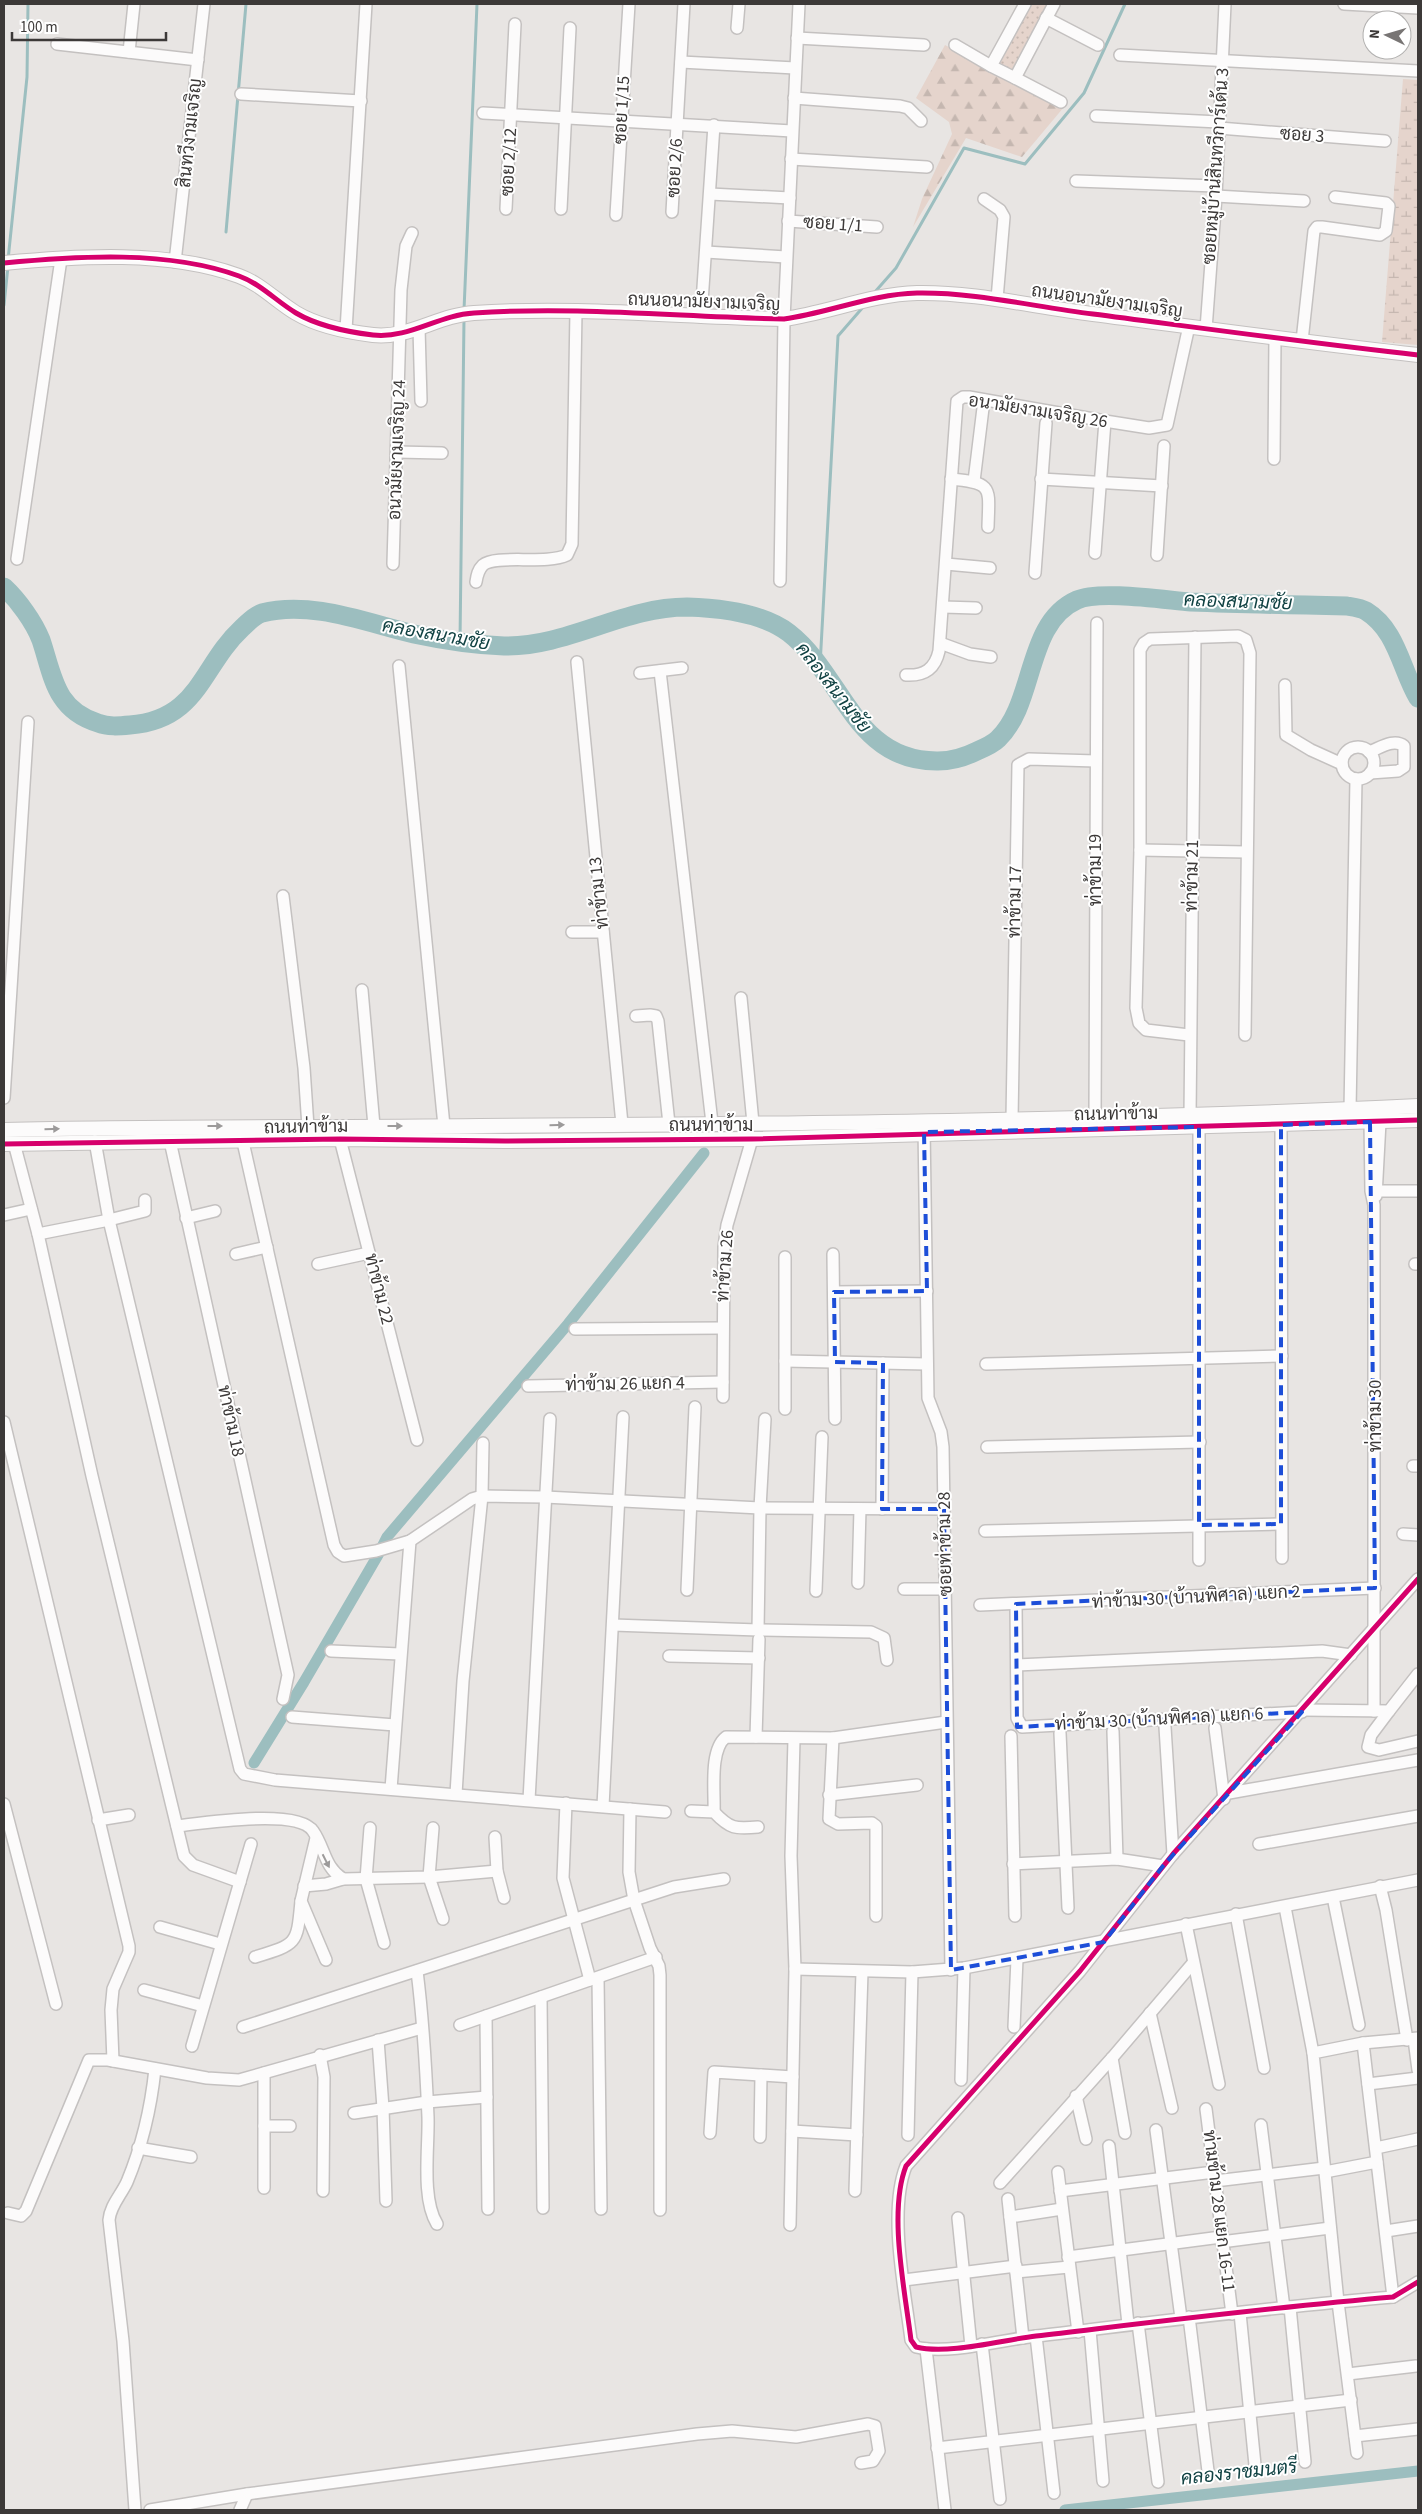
<svg xmlns="http://www.w3.org/2000/svg" width="1422" height="2514" viewBox="0 0 1422 2514" font-family="'Source Sans 3',Sarabun,sans-serif">
	<style>
		.forest { fill: url(#forest-firs) }
		.wetland { fill: url(#wetland-marsh) }
		.garden { fill: url(#garden-dots) }
		.lines { fill: none; stroke-linecap: round; stroke-linejoin: round }
		.stream { stroke: #9cbebf; stroke-width: 3 }
		.canal { stroke: #9cbebf; stroke-width: 11 }
		.river { stroke: #9cbebf; stroke-width: 19 }
		.minor-casing { stroke: #c4c1c0; stroke-width: 14 }
		.tertiary-casing { stroke: #c4c1c0; stroke-width: 16 }
		.minor { stroke: #fcfbfb; stroke-width: 11 }
		.tertiary { stroke: #fcfbfb; stroke-width: 14 }
		.cycleway-casing { stroke: #fff; stroke-width: 8 }
		.cycleway { stroke: #d6006c; stroke-width: 5 }
		.oneway { fill: #9c9a9a }
		.marked { fill: none; stroke: #1d4ed8; stroke-width: 4; stroke-dasharray: 10 6; stroke-linejoin: round }
		.labels { text-anchor: middle; dominant-baseline: central; stroke-width: 4; stroke-linejoin: round; paint-order: stroke }
		.street-label { font-size: 18px; fill: #3c3938; stroke: #fff }
		.water-label { font-size: 19px; font-style: italic; fill: #114243; stroke: #fff }
	</style>
	<defs>
		<pattern id="forest-firs" width="22" height="20" patternUnits="userSpaceOnUse" patternTransform="scale(1.25)"><rect width="22" height="20" fill="#e5d4cc"/><path d="M5 1l3.5 6h-7zM16 11l3.5 6h-7z" fill="#c5b7b0"/></pattern>
		<pattern id="wetland-marsh" width="20" height="14" patternUnits="userSpaceOnUse" patternTransform="scale(1.25)"><rect width="20" height="14" fill="#e5d4cc"/><path d="M1 5h8M5 5V1M11 12h8M15 12V8" fill="none" stroke="#c5b7b0"/></pattern>
		<pattern id="garden-dots" width="8" height="8" patternUnits="userSpaceOnUse" patternTransform="scale(1.25)"><rect width="8" height="8" fill="#e5d4cc"/><path d="M2 2h.1M6 6h.1" fill="none" stroke="#c5b7b0" stroke-width="1.8" stroke-linecap="round"/></pattern>
	</defs>
	<rect width="100%" height="100%" fill="#e8e5e3"/>
	<!-- forest -->
	<path class="forest" d="M945,45l119,62 -42,50 -56,-19 -53,89 9,-28 30,-65 -3,-12 -33,-24z"/>
	<!-- wetland -->
	<path class="wetland" d="M1403,79l15,1v265l-36,-3z"/>
	<!-- garden -->
	<path class="garden" d="M1030,4h19l-36,68 -15,-8z"/>
	<g class="lines">
		<!-- stream -->
		<g class="stream">
			<path d="M226,232l20,-228"/>
			<path d="M8,260l19,-183 1,-73"/>
			<path d="M874,293l22,-25 68,-120 61,16 59,-71 41,-89"/>
			<path d="M4,305l4,-39"/>
			<path d="M464,310l13,-306"/>
			<path d="M460,641l4,-322"/>
			<path d="M820,666l18,-330 26,-30"/>
		</g>
		<!-- canal -->
		<g class="canal">
			<path d="M254,1763l50,-81 74,-127 9,-18 181,-213 136,-171"/>
			<path d="M1065,2510l353,-39"/>
		</g>
		<!-- river -->
		<path class="river" d="M4,587c14,13 30,35 37,53 12,36 14,70 57,83 10,4 21,3 32,2 69,-5 71,-59 112,-97 7,-6 11,-12 20,-15 49,-13 105,10 152,21 28,6 61,11 90,12 64,1 119,-39 183,-39 32,1 76,6 102,26 54,42 65,129 149,128 13,0 27,-4 39,-10 7,-3 16,-7 21,-12 38,-36 27,-116 79,-139 22,-10 88,0 114,2 52,2 104,3 156,4 6,1 14,2 19,5 31,19 35,58 52,87"/>
		<!-- minor casing -->
		<g class="minor-casing">
			<g id="minor">
				<path d="M1025,4l-34,62 24,12 39,-74"/>
				<path d="M1344,4l74,4"/>
				<path d="M1046,18l52,27"/>
				<path d="M737,28l2,-24"/>
				<path d="M797,38l127,7"/>
				<path d="M57,44l141,16"/>
				<path d="M955,45l36,21"/>
				<path d="M129,52l5,-48"/>
				<path d="M1120,55l298,16"/>
				<path d="M681,62l114,6"/>
				<path d="M1015,78l46,24"/>
				<path d="M241,94l120,7"/>
				<path d="M794,98l106,8 8,2 13,13"/>
				<path d="M483,113l309,18"/>
				<path d="M1096,116l123,6"/>
				<path d="M1219,128l166,13"/>
				<path d="M791,159l136,8"/>
				<path d="M1076,181l140,5"/>
				<path d="M710,194l80,4"/>
				<path d="M1216,196l88,5"/>
				<path d="M984,199l16,11 4,7 -7,82"/>
				<path d="M506,209l9,-185"/>
				<path d="M561,209l9,-181"/>
				<path d="M672,212l12,-208"/>
				<path d="M616,215l13,-211"/>
				<path d="M788,221l89,6"/>
				<path d="M706,252l80,5"/>
				<path d="M175,262l29,-258"/>
				<path d="M701,317l13,-192"/>
				<path d="M419,328l2,73"/>
				<path d="M1206,329l10,-133 9,-192"/>
				<path d="M346,330l20,-326"/>
				<path d="M1302,341l12,-110 3,-4h5l58,8 6,-4 3,-25 -3,-3 -51,-6"/>
				<path d="M397,452l45,1"/>
				<path d="M1274,459l1,-122"/>
				<path d="M951,479c43,4 38,8 37,48"/>
				<path d="M1041,479l121,7"/>
				<path d="M974,481l10,-81"/>
				<path d="M1095,553l10,-132"/>
				<path d="M1157,555l7,-109"/>
				<path d="M17,559l44,-300"/>
				<path d="M393,564l8,-274 5,-44 6,-13"/>
				<path d="M946,564l44,4"/>
				<path d="M1035,573l11,-150"/>
				<path d="M780,581l4,-262 15,-315"/>
				<path d="M476,582c1,-7 2,-12 7,-17 13,-11 63,0 84,-10l5,-11 4,-233"/>
				<path d="M943,607l33,1"/>
				<path d="M940,643l30,11 21,3"/>
				<path d="M577,662l45,462"/>
				<path d="M399,666l45,460"/>
				<path d="M660,671l52,452"/>
				<path d="M640,673l42,-5"/>
				<path d="M906,675c18,1 29,-6 33,-24l18,-250 6,-4h6l136,24 44,7 18,-3 22,-99"/>
				<path d="M1285,685l1,50 25,15 31,14"/>
				<circle cx="1358" cy="763" r="16"/>
				<path d="M1369,752c11,-4 25,-14 35,-6v21l-6,4 -28,2"/>
				<path d="M1140,850l106,2"/>
				<path d="M283,896l21,172 4,59"/>
				<path d="M572,932h31"/>
				<path d="M362,990l12,136"/>
				<path d="M741,998l12,125"/>
				<path d="M636,1016l14,-1 6,1 2,5 11,103"/>
				<path d="M1189,1035l-43,-5 -7,-7 -3,-15 4,-158v-200l4,-7 6,-4 88,-3 8,4 4,13 -5,382"/>
				<path d="M4,1098l24,-376"/>
				<path d="M1350,1110l6,-331"/>
				<path d="M1190,1116l5,-479"/>
				<path d="M1095,1117l2,-494"/>
				<path d="M1012,1119l6,-354 11,-6 67,2"/>
				<path d="M1370,1122l1,69 3,14v506"/>
				<path d="M1281,1125l1,433"/>
				<path d="M924,1127l4,271 13,34 2,15 8,523"/>
				<path d="M1199,1127v433"/>
				<path d="M340,1139l77,301"/>
				<path d="M95,1141l14,79 131,549 4,5 31,6 390,32"/>
				<path d="M170,1141l118,534 -5,24"/>
				<path d="M243,1142l91,403 4,7 6,4 32,-5 34,-10 62,-42 10,-3 63,1 215,11 184,1"/>
				<path d="M14,1143l24,91 54,242 92,380 9,9 47,17"/>
				<path d="M1372,1191h46"/>
				<path d="M1376,1196l4,-74"/>
				<path d="M4,1215l27,-6"/>
				<path d="M186,1218l29,-7"/>
				<path d="M38,1234l71,-14 36,-9v-11"/>
				<path d="M236,1254l31,-7"/>
				<path d="M833,1254l2,165"/>
				<path d="M785,1257v152"/>
				<path d="M318,1264l51,-11"/>
				<path d="M1415,1264h3"/>
				<path d="M834,1292l93,-1"/>
				<path d="M575,1329l147,-1"/>
				<path d="M785,1361l142,3"/>
				<path d="M986,1364l296,-8"/>
				<path d="M528,1386l195,-4"/>
				<path d="M723,1397l1,-150 3,-22 25,-86"/>
				<path d="M4,1422l125,524v6l-16,37 -2,21 2,51"/>
				<path d="M987,1447l213,-5"/>
				<path d="M1413,1466h5"/>
				<path d="M882,1509l1,-146"/>
				<path d="M985,1531l296,-7"/>
				<path d="M1403,1534l15,1"/>
				<path d="M1418,1579l-245,275 -93,117 -174,195c-18,46 -1,125 5,174l5,7c32,8 86,-7 120,-11 119,-14 238,-29 357,-39l25,-15"/>
				<path d="M858,1583l2,-74"/>
				<path d="M904,1589h41"/>
				<path d="M687,1590l8,-183"/>
				<path d="M816,1591l6,-154"/>
				<path d="M1016,1604l1,114 5,9 280,-15"/>
				<path d="M980,1605l395,-17"/>
				<path d="M613,1625l145,5 113,2 13,6 3,22"/>
				<path d="M758,1630l2,-122 5,-89"/>
				<path d="M331,1651l69,3"/>
				<path d="M669,1656l90,2"/>
				<path d="M1017,1665l305,-14 29,4"/>
				<path d="M1303,1710l86,1 29,-37"/>
				<path d="M1389,1711l-18,24 -3,12 11,3 39,-9"/>
				<path d="M292,1717l103,8"/>
				<path d="M1165,1727l8,127"/>
				<path d="M1215,1728l9,71"/>
				<path d="M1113,1731l4,128"/>
				<path d="M1060,1733l8,175"/>
				<path d="M1011,1736l4,180"/>
				<path d="M756,1737l3,-98"/>
				<path d="M833,1738l-4,81 9,5 34,-1 4,3v90"/>
				<path d="M391,1789l19,-248"/>
				<path d="M1229,1793l189,-33"/>
				<path d="M456,1794l7,-113 19,-185 1,-53"/>
				<path d="M829,1795l88,-10"/>
				<path d="M529,1800l21,-381"/>
				<path d="M566,1803l-3,75 27,102"/>
				<path d="M4,1804l52,200"/>
				<path d="M603,1806l20,-389"/>
				<path d="M630,1809l-1,63 5,28 16,48 9,18 1,9v235"/>
				<path d="M691,1811l23,1c16,17 21,17 44,15"/>
				<path d="M714,1812c1,-20 -5,-62 12,-75l107,1 113,-16"/>
				<path d="M98,1820l31,-5"/>
				<path d="M177,1826c26,-3 121,-18 136,5 12,17 11,36 30,48"/>
				<path d="M370,1828l-4,51 18,64"/>
				<path d="M433,1828l-4,49 14,42"/>
				<path d="M495,1837l2,34 7,27"/>
				<path d="M316,1838l-15,63 25,59"/>
				<path d="M1259,1844l159,-28"/>
				<path d="M1013,1864l104,-5 46,7"/>
				<path d="M304,1886l22,-2 17,-5 86,-2 68,-6"/>
				<path d="M1380,1886l6,24 21,130"/>
				<path d="M1333,1897l26,128"/>
				<path d="M1285,1907l28,146"/>
				<path d="M1236,1914l28,154"/>
				<path d="M1186,1924l33,160"/>
				<path d="M160,1927l60,17"/>
				<path d="M255,1957c43,-13 42,-13 46,-56"/>
				<path d="M795,1969l117,3 52,-4 454,-88"/>
				<path d="M417,1971c6,48 9,98 11,146 1,30 -7,81 9,107"/>
				<path d="M598,1978l3,231"/>
				<path d="M144,1990l59,16"/>
				<path d="M541,1997l2,211"/>
				<path d="M1150,2013l22,95"/>
				<path d="M486,2016l2,193"/>
				<path d="M460,2025l196,-68"/>
				<path d="M243,2027l431,-140 50,-8"/>
				<path d="M1014,2027l3,-68"/>
				<path d="M1414,2039l4,31"/>
				<path d="M378,2040l5,68 3,93"/>
				<path d="M1363,2043l30,254"/>
				<path d="M192,2046l59,-202"/>
				<path d="M320,2055l4,22 -1,114"/>
				<path d="M1112,2058l13,75"/>
				<path d="M961,2080l3,-112"/>
				<path d="M1368,2084l50,-6"/>
				<path d="M1076,2096l10,43"/>
				<path d="M1206,2109l26,205"/>
				<path d="M354,2113l73,-11 60,-5"/>
				<path d="M1261,2125l23,183"/>
				<path d="M264,2126h26"/>
				<path d="M1156,2130l25,188"/>
				<path d="M792,2131l65,4"/>
				<path d="M710,2133l4,-61 79,5"/>
				<path d="M908,2135l4,-163"/>
				<path d="M760,2137l1,-62"/>
				<path d="M1109,2146l19,178"/>
				<path d="M138,2148l53,9"/>
				<path d="M1376,2148l42,-9"/>
				<path d="M1058,2172l20,160"/>
				<path d="M1325,2172l52,-10"/>
				<path d="M1215,2181l109,-13"/>
				<path d="M1000,2183l112,-125 81,-95"/>
				<path d="M264,2188v-115"/>
				<path d="M855,2191l7,-219"/>
				<path d="M1060,2191l154,-19"/>
				<path d="M1008,2199l15,139"/>
				<path d="M8,2213l13,3 5,-5 63,-151h19l99,18 32,2 183,-52"/>
				<path d="M1010,2217l52,-8"/>
				<path d="M958,2218l13,128"/>
				<path d="M790,2225l5,-256 -4,-113 3,-117"/>
				<path d="M1386,2231l32,-5"/>
				<path d="M1221,2242l109,-14"/>
				<path d="M1068,2257l153,-20"/>
				<path d="M1016,2272l53,-5"/>
				<path d="M904,2280l112,-14"/>
				<path d="M1290,2307l15,155"/>
				<path d="M1240,2313l15,152"/>
				<path d="M1189,2317l19,154"/>
				<path d="M1138,2323l20,159"/>
				<path d="M1090,2330l13,151"/>
				<path d="M1036,2336l18,157"/>
				<path d="M982,2344l18,155"/>
				<path d="M926,2349l19,161"/>
				<path d="M1348,2374l68,-8"/>
				<path d="M1355,2436l63,-7"/>
				<path d="M937,2448l414,-48"/>
				<path d="M1357,2453l-19,-151 -25,-249 50,-10 55,-5"/>
				<path d="M135,2510l-12,-169 -14,-121c1,-14 12,-25 18,-38 15,-36 24,-75 28,-113"/>
				<path d="M150,2510l97,-16 450,-60 35,-3 64,6 72,-13 7,2 4,25 -6,10 -12,2"/>
				<path d="M240,2510l7,-16"/>
			</g>
		</g>
		<!-- tertiary casing -->
		<g class="tertiary-casing">
			<g id="tertiary">
				<path d="M4,263c74,-7 164,-13 235,13 22,8 37,25 57,37 22,13 52,19 77,22 36,4 65,-20 101,-22 103,-7 207,4 310,6 44,-6 88,-25 133,-26 59,-1 117,14 176,21 108,14 217,29 325,41"/>
				<path d="M4,1130c159,-4 317,-2 476,-4 313,-2 626,-5 938,-20"/>
				<path d="M4,1144l336,-5 165,2 247,-2 666,-19"/>
			</g>
		</g>
		<!-- minor -->
		<use href="#minor" class="minor"/>
		<!-- tertiary -->
		<use href="#tertiary" class="tertiary"/>
		<!-- cycleway casing -->
		<g class="cycleway-casing">
			<g id="cycleway">
				<path d="M4,263c74,-7 164,-13 235,13 22,8 37,25 57,37 22,13 52,19 77,22 36,4 65,-20 101,-22 103,-7 207,4 310,6 44,-6 88,-25 133,-26 59,-1 117,14 176,21 108,14 217,29 325,41"/>
				<path d="M4,1144l336,-5 165,2 247,-2 666,-19"/>
				<path d="M1418,1579l-245,275 -93,117 -174,195c-18,46 -1,125 5,174l5,7c32,8 86,-7 120,-11 119,-14 238,-29 357,-39l25,-15"/>
			</g>
		</g>
		<!-- cycleway -->
		<use href="#cycleway" class="cycleway"/>
	</g>
	<!-- one-way arrows -->
	<defs><path id="oneway-solid" d="M-6-.8H1V-3.2L6.5 0L1 3.2V.8H-6Z" transform="scale(1.25)"/></defs>
	<g class="oneway">
		<use href="#oneway-solid" transform="translate(557 1125) rotate(-1)"/>
		<use href="#oneway-solid" transform="translate(215 1126)"/>
		<use href="#oneway-solid" transform="translate(395 1126)"/>
		<use href="#oneway-solid" transform="translate(52 1129) rotate(-2)"/>
		<use href="#oneway-solid" transform="translate(326 1861) rotate(63)"/>
	</g>
	<!-- marked area -->
	<path class="marked" d="M1370,1122l5,466 -359,16 1,123 285,-15 -139,154 -59,76 -153,28 -7,-461h-62l1,-146 -48,-1 -1,-70 93,-1 -3,-159 275,-5v398l82,-1v-399z"/>
	<g class="labels">
		<!-- street labels -->
		<g class="street-label">
			<text transform="translate(622 110) rotate(-87)">ซอย 1/15</text>
			<text transform="translate(190 133) rotate(-84)">สินทวีงามเจริญ</text>
			<text transform="translate(1302 135) rotate(4)">ซอย 3</text>
			<text transform="translate(509 162) rotate(-87)">ซอย 2/12</text>
			<text transform="translate(1216 166) rotate(-86)">ซอยหมู่บ้าน่สินทวีการ์เด้น 3</text>
			<text transform="translate(675 168) rotate(-87)">ซอย 2/6</text>
			<text transform="translate(833 224) rotate(4)">ซอย 1/1</text>
			<text transform="translate(1107 301) rotate(8)">ถนนอนามัยงามเจริญ</text>
			<text transform="translate(704 302) rotate(2)">ถนนอนามัยงามเจริญ</text>
			<text transform="translate(1038 411) rotate(9)">อนามัยงามเจริญ 26</text>
			<text transform="translate(397 450) rotate(-88)">อนามัยงามเจริญ 24</text>
			<text transform="translate(1095 870) rotate(-90)">ท่าข้าม 19</text>
			<text transform="translate(1192 876) rotate(-89)">ท่าข้าม 21</text>
			<text transform="translate(599 893) rotate(-96)">ท่าข้าม 13</text>
			<text transform="translate(1015 902) rotate(-89)">ท่าข้าม 17</text>
			<text transform="translate(1116 1114) rotate(-1)">ถนนท่าข้าม</text>
			<text x="711" y="1125">ถนนท่าข้าม</text>
			<text transform="translate(306 1127) rotate(-1)">ถนนท่าข้าม</text>
			<text transform="translate(725 1266) rotate(-86)">ท่าข้าม 26</text>
			<text transform="translate(379 1289) rotate(76)">ท่าข้าม 22</text>
			<text transform="translate(625 1384) rotate(-1)">ท่าข้าม 26 แยก 4</text>
			<text transform="translate(1375 1416) rotate(-90)">ท่าข้าม 30</text>
			<text transform="translate(231 1421) rotate(78)">ท่าข้าม 18</text>
			<text transform="translate(945 1544) rotate(-91)">ซอยท่าข้าม 28</text>
			<text transform="translate(1196 1597) rotate(-3)">ท่าข้าม 30 (บ้านพิศาล) แยก 2</text>
			<text transform="translate(1159 1719) rotate(-3)">ท่าข้าม 30 (บ้านพิศาล) แยก 6</text>
			<text transform="translate(1219 2211) rotate(83)">ท่ามข้าม 28 แยก 16-11</text>
		</g>
		<!-- water labels -->
		<g class="water-label">
			<text transform="translate(1238 602) rotate(2)">คลองสนามชัย</text>
			<text transform="translate(436 635) rotate(10)">คลองสนามชัย</text>
			<text transform="translate(833 688) rotate(52)">คลองสนามชัย</text>
			<text transform="translate(1239 2473) rotate(-6)">คลองราชมนตรี</text>
		</g>
	</g>
	<!-- border -->
	<rect width="1422" height="2514" fill="none" stroke="#3c3938" stroke-width="10"/>
	<!-- north arrow -->
	<g transform="translate(1387 35) rotate(275)"><circle r="24" fill="#ffffff" stroke="#b1b0af"/>
	<path d="M0-4L9 19L0 12L-9 19Z" fill="#787574"/>
	<text y="-8" font-size="14" font-weight="bold" text-anchor="middle" fill="#3c3938">N</text>
	</g>
	<!-- scale -->
	<path d="M12 32v8h154v-8" fill="none" stroke="#3c3938" stroke-width="2.5"/>
	<text x="20" y="32" font-size="15" fill="#3c3938" stroke="#ffffff" stroke-width="4" paint-order="stroke">100 m</text>
</svg>
